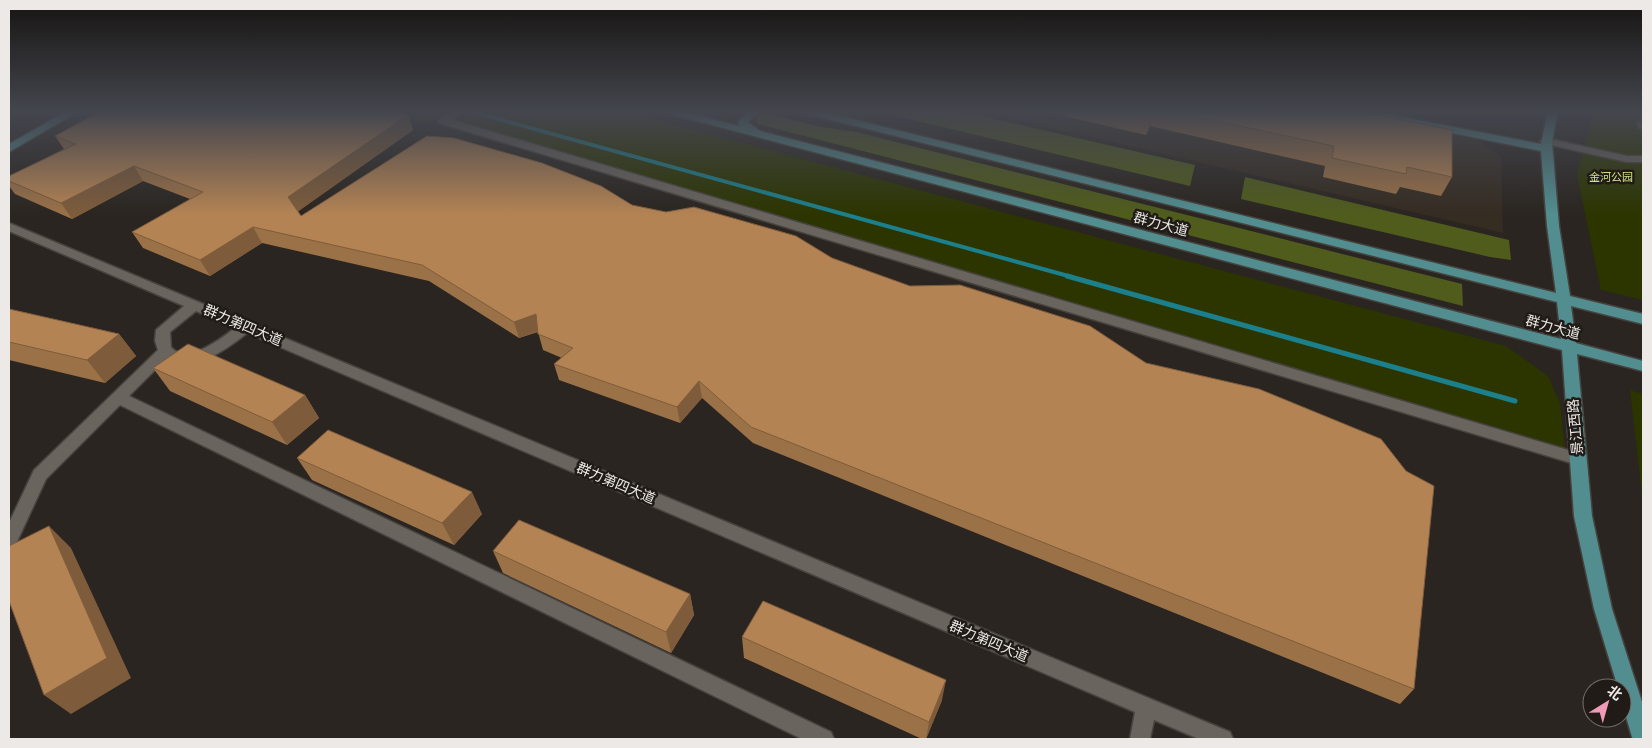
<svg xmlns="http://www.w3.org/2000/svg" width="1652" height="748" viewBox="0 0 1652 748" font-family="'Work Sans','Noto Sans SC',sans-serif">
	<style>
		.built { fill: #352c22 }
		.green { fill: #2c3500 }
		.forest { fill: #4f5c1c }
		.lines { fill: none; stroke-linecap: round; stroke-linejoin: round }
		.stream-far1 { stroke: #1b808c; stroke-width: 4 }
		.stream { stroke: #1b808c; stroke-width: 5 }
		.minor-casing { stroke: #46433f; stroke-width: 3 }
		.major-casing { stroke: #46433f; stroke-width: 3 }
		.minor { fill: #69645e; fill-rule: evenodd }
		.major { fill: #528e90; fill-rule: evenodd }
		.wall { fill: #9b7148 }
		.shaded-wall { fill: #7e5c3b }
		.building { fill: #b48354; stroke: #7e5c3b }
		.labels { text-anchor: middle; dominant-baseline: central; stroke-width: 5; stroke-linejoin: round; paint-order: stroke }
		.far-park-label { font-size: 11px; fill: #d0e589; stroke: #201b17 }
		.street-label { font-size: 14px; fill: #ece9e6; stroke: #201b17 }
	</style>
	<rect width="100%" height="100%" fill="#2a2520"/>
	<!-- built -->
	<path class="built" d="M979,111h356l141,28 25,17 2,77z"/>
	<!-- green -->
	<g class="green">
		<path d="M380,111h63l-19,11z"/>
		<path d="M472,111h150l884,235 42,30 12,27 5,47 -1110,-328z"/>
		<path d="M1594,111h49v189l-42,-10 -24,-115z"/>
		<path d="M1630,390l13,4v109z"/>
	</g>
	<!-- forest -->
	<g class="forest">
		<path d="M897,111h62l236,54 -5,21 -297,-71z"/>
		<path d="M761,114h8l52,13 35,5 606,152 1,22 -705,-182 -2,-3 1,-4z"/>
		<path d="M1245,177l264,63 2,20 -21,-3 -249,-58z"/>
	</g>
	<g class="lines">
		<!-- stream-far1 -->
		<path class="stream-far1" d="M469,111l603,166"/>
		<!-- stream -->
		<path class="stream" d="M1067,276l448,125"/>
		<!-- minor casing -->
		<g class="minor-casing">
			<g id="minor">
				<path d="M452,111h12l-12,9 1126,333 6,2 2,4 -2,4 -6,2 -1139,-342 -1,-2z"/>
				<path d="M1643,120v9l-4,-1 -2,-5z"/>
				<path d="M1546,138l81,18h16v6h-16l-85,-19 -2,-2z"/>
				<path d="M9,223l1221,509 3,7h-34l-45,-19 -4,19h-20l5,-27 -888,-379c-21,17 -53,40 -81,26l-37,37 702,336 3,7h-32l-682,-334 -74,74 -31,67 -6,2v-25l25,-53 124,-120 -3,-9 1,-11 28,-24 -175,-75zM196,311l39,17c-13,10 -49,38 -64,19l-1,-15z"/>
			</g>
		</g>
		<!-- major casing -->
		<g class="major-casing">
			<g id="major">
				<path d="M67,111h12l-70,41v-8z"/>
				<path d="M666,111h16l57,15 -1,-4 10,-11h11l-11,11 12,9 801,208 -4,-37 -753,-189 -1,-2h17l736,182 -9,-67 -6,-75 -183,-37 -5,-3h19l169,33 7,-33h10l-6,31 7,84 11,70 73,18v10l-72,-18 5,37 67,18v10l-66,-17 15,162 20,93 31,96v34h-10l-1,-2 -10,-34v-15h-4l-24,-79 -20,-93 -12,-166 -895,-237z"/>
			</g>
		</g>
		<!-- minor -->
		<use href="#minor" class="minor"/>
		<!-- major -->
		<use href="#major" class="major"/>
	</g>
	<!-- wall -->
	<g class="wall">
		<path d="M1046,111h311l95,66 -11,19 -41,-9 -4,7 -73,-17 2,-11 -175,-40 -4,9 -100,-23z"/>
		<path d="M408,115l5,15 -115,81 3,5 126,-80 987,553 -14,15 -647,-261 -51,-45 -22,25 -121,-43 -5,-16 8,-6 -19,-8 -5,-18 -19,6 -90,-57 -167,-38 -52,33 -67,-28 -11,-16 58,-33 -47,-18 -71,38 -57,-25 -6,-8v-10l55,-27 -9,-13z"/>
		<path d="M9,309l110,25 17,22 -31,27 -96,-23z"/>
		<path d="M153,368l152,27 14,23 -32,27 -117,-54z"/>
		<path d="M297,458l185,56 -28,31 -142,-65z"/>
		<path d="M493,551l197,43 4,21 -23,38 -168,-80z"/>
		<path d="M742,637l200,63 -16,39h-4l-178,-81z"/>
	</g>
	<!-- shaded-wall -->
	<g class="shaded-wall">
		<path d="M1154,111l-4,15 -4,9 5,-19z"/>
		<path d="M408,115l5,15 -117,83 -8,-16z"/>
		<path d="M134,166l9,15 -71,38 -11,-16z"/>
		<path d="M253,227l9,16 -52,33 -10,-16z"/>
		<path d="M536,314l5,16 -22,8 -5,-16z"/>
		<path d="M119,334l17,22 -31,27 -18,-23z"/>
		<path d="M699,381l3,17 -22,25 -3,-16z"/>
		<path d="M305,395l14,23 -32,27 -15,-23z"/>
		<path d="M472,492l10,22 -28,31 -12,-22z"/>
		<path d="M49,526l22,22 60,130 -60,36 -27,-19z"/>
		<path d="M690,594l4,21 -23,38 -5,-21z"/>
		<path d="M946,680l-4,20 -16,39 3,-17z"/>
	</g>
	<!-- building -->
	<g class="building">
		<path d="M101,111h294l13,4 -120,82 13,19 126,-80 27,2 88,25 59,23 31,19 34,7 28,-5 102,29 36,22 78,28 50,-1 130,41 56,37 113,26 122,50 25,32 28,15 -20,203 -663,-262 -52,-46 -22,26 -123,-43 19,-16 -35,-14 -2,-20 -22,8 -92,-57 -169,-38 -53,33 -68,-28 71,-40 -69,-26 -73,37 -52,-22v-5l67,-32 -21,-8z"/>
		<path d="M1129,111h25l-3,5z"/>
		<path d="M1170,111h187l95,19v47l-45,-10 -1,7 -74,-16 2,-12z"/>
		<path d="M9,309l110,25 -32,26 -78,-18z"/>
		<path d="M188,344l117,51 -33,27 -119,-54z"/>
		<path d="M328,430l144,62 -30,31 -145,-65z"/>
		<path d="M519,520l171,74 -24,38 -173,-81z"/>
		<path d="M49,526l58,132 -63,37 -35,-94v-55z"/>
		<path d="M763,601l183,79 -17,42 -187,-85z"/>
	</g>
	<!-- sky -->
	<linearGradient id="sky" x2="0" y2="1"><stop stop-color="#171412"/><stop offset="0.52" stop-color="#44464e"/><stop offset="1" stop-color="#44464e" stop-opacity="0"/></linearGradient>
	<rect width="1652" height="215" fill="url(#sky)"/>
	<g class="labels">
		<!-- far-park labels -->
		<g class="far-park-label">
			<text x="1611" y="177">金河公园</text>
		</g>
		<!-- street labels -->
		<g class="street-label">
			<text transform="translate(1161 224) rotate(15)">群力大道</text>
			<text transform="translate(243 325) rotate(23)">群力第四大道</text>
			<text transform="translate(1553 327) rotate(15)">群力大道</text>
			<text transform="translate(1575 427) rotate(-95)">景江西路</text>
			<text transform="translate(616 483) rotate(23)">群力第四大道</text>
			<text transform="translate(989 641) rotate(23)">群力第四大道</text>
		</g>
	</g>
	<!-- border -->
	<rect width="1652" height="748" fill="none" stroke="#ece9e6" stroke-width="20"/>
	<!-- north arrow -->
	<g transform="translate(1607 703) rotate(37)"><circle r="24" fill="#201b17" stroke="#726d6a"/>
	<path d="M0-4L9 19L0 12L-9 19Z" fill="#ef9ab8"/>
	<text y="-8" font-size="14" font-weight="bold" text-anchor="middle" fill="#ece9e6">北</text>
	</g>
</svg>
